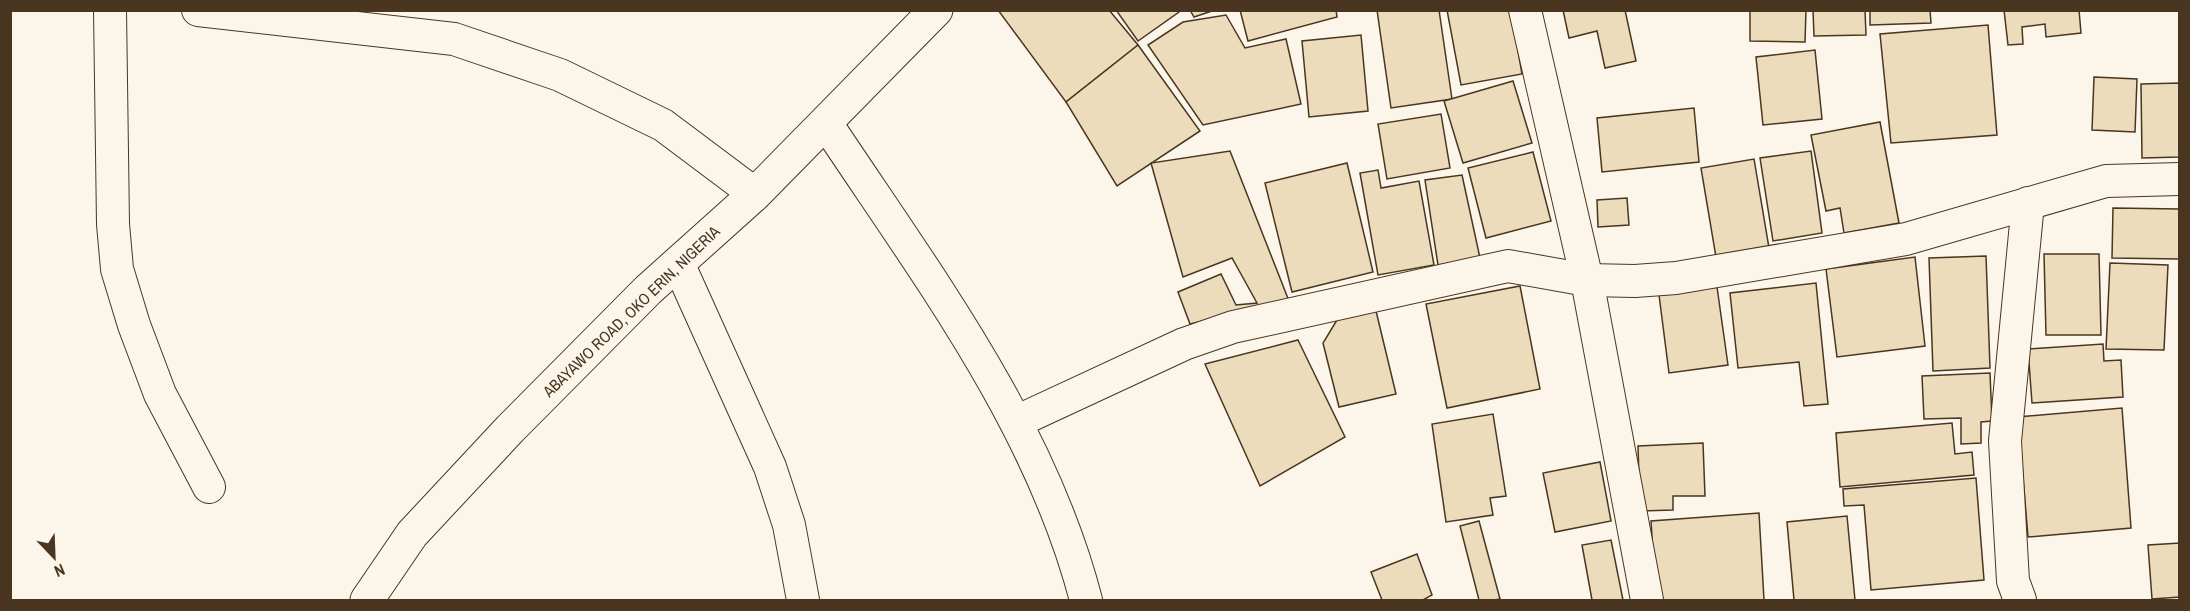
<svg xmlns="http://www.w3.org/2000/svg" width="2190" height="611" viewBox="0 0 2190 611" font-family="'Archivo Narrow',sans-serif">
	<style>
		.building { fill: #ecdcbc; stroke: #4a3520; stroke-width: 1.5 }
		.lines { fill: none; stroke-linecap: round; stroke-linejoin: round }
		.minor-casing { stroke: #4a3520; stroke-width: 34 }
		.tertiary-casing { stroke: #4a3520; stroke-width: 35 }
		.minor { stroke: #fbf6e9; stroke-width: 32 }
		.tertiary { stroke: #fbf6e9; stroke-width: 33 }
		.labels { text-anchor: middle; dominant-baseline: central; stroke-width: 4.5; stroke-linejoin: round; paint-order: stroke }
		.street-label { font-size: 16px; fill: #4a3520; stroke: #fbf6e9 }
	</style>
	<rect width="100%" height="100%" fill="#fbf6e9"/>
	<!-- building -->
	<g class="building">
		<path d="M998,10h111l29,35 -72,57z"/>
		<path d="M1116,10h62l1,2 -41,29z"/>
		<path d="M1190,10h25l-21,7z"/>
		<path d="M1240,10h96l1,7 -89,24z"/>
		<path d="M1377,10h62l13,89 -61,9z"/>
		<path d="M1447,10h64l11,64 -61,11z"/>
		<path d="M1563,10h62l11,51 -31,7 -8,-37 -28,7z"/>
		<path d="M1750,10h56l-1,32 -55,-1z"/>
		<path d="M1813,10h52l1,25 -52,1z"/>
		<path d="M1870,10h60l1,13 -61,2z"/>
		<path d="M2004,10h75l2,23 -35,4 -1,-13 -23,3 1,17 -15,1z"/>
		<path d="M1226,15l19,33 41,-9 15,65 -98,21 -55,-80 35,-23z"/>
		<path d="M1988,25l9,110 -106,8 -11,-109z"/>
		<path d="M1361,35l7,76 -59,6 -7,-76z"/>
		<path d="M1138,45l62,86 -83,55 -51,-84z"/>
		<path d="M1815,50l7,69 -59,6 -7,-68z"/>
		<path d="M2094,77l43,2 -2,53 -43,-2z"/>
		<path d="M1513,81l19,62 -69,20 -19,-62z"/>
		<path d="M2180,83v74l-38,1 -1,-74z"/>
		<path d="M1694,108l5,54 -97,10 -5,-54z"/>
		<path d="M1441,114l9,54 -63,11 -9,-55z"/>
		<path d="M1880,122l19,101 -55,10 -4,-25 -14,3 -15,-76z"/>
		<path d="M1230,151l59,150 -99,23 -12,-32 43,-18 15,31 21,-2 -25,-45 -49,19 -32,-114z"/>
		<path d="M1811,151l11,82 -49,8 -13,-83z"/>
		<path d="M1533,152l18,69 -65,17 -18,-70z"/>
		<path d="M1754,159l15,89 -53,9 -15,-89z"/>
		<path d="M1347,163l26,109 -81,20 -27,-109z"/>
		<path d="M1378,170l3,18 38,-7 15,84 -56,10 -18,-102z"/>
		<path d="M1462,175l18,83 -42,7 -13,-85z"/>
		<path d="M1627,198l2,27 -31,2 -1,-27z"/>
		<path d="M2113,208l67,1v50l-68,-1z"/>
		<path d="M2044,254h55l2,81h-55z"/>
		<path d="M1986,256l4,112 -57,3 -4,-113z"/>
		<path d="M1915,257l10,89 -88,11 -11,-88z"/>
		<path d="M2110,263l58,2 -4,85 -58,-1z"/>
		<path d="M1816,283l12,121 -24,2 -5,-44 -61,6 -8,-75z"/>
		<path d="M1520,286l20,103 -93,19 -21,-104z"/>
		<path d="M1717,287l11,78 -59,8 -10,-78z"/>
		<path d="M1376,311l20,83 -57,13 -16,-64 14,-23z"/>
		<path d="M1298,340l47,97 -85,49 -55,-122z"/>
		<path d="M2103,344l1,17 17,-1 2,37 -91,6 -4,-54z"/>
		<path d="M1990,373l2,48 -11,1v21l-20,1v-26l-37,1 -2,-43z"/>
		<path d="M2122,408l9,120 -103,9 -10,-120z"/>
		<path d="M1493,414l13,82 -16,2 3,17 -47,7 -14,-98z"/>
		<path d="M1952,423l3,31 17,-2 2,23 -134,12 -4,-54z"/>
		<path d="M1703,443l2,53h-32v14l-33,1 -2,-65z"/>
		<path d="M1600,462l11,59 -56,11 -12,-59z"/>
		<path d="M1976,478l8,102 -113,10 -7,-85 -20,1 -1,-17z"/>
		<path d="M1759,513l5,87h-108l-5,-79z"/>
		<path d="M1847,516l8,84h-61l-7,-78z"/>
		<path d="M1479,521l21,78 -6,1h-15l-19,-74z"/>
		<path d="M1611,540l12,60h-31l-10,-55z"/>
		<path d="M2180,543v54l-28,2 -4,-54z"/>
		<path d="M1417,554l15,41 -9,5h-41l-11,-28z"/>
	</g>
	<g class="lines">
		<!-- minor casing -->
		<g class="minor-casing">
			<g id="minor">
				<path d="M110,10l3,214 4,45 17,56 26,69 49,93"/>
				<path d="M198,10l256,29 106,36 103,50 92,69"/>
				<path d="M1525,10l62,270 60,320"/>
				<path d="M826,123c100,151 214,300 260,477"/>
				<path d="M678,263l92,204 19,58 14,75"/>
				<path d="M1016,422l168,-78 49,-17 275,-61 79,14 48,1 41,-3 230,-39 200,-58 74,-2"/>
				<path d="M2020,600l-7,-19 -8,-140 23,-238"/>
			</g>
		</g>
		<!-- tertiary casing -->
		<g class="tertiary-casing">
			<path id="tertiary" d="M367,600l45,-66 98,-105 138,-139 107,-96 181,-184"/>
		</g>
		<!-- minor -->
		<use href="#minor" class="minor"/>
		<!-- tertiary -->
		<use href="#tertiary" class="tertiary"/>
	</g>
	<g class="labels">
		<!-- street labels -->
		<g class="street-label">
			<text transform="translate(631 311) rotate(-44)">ABAYAWO ROAD, OKO ERIN, NIGERIA</text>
		</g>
	</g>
	<!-- border -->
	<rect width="2190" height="611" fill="none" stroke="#4a3520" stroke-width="24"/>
	<!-- north arrow -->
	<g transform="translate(54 557) rotate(157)" stroke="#fbf6e9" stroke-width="4.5" paint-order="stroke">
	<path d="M0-4.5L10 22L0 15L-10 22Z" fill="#4a3520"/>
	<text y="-9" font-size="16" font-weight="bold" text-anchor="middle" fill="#4a3520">N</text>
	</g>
</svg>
